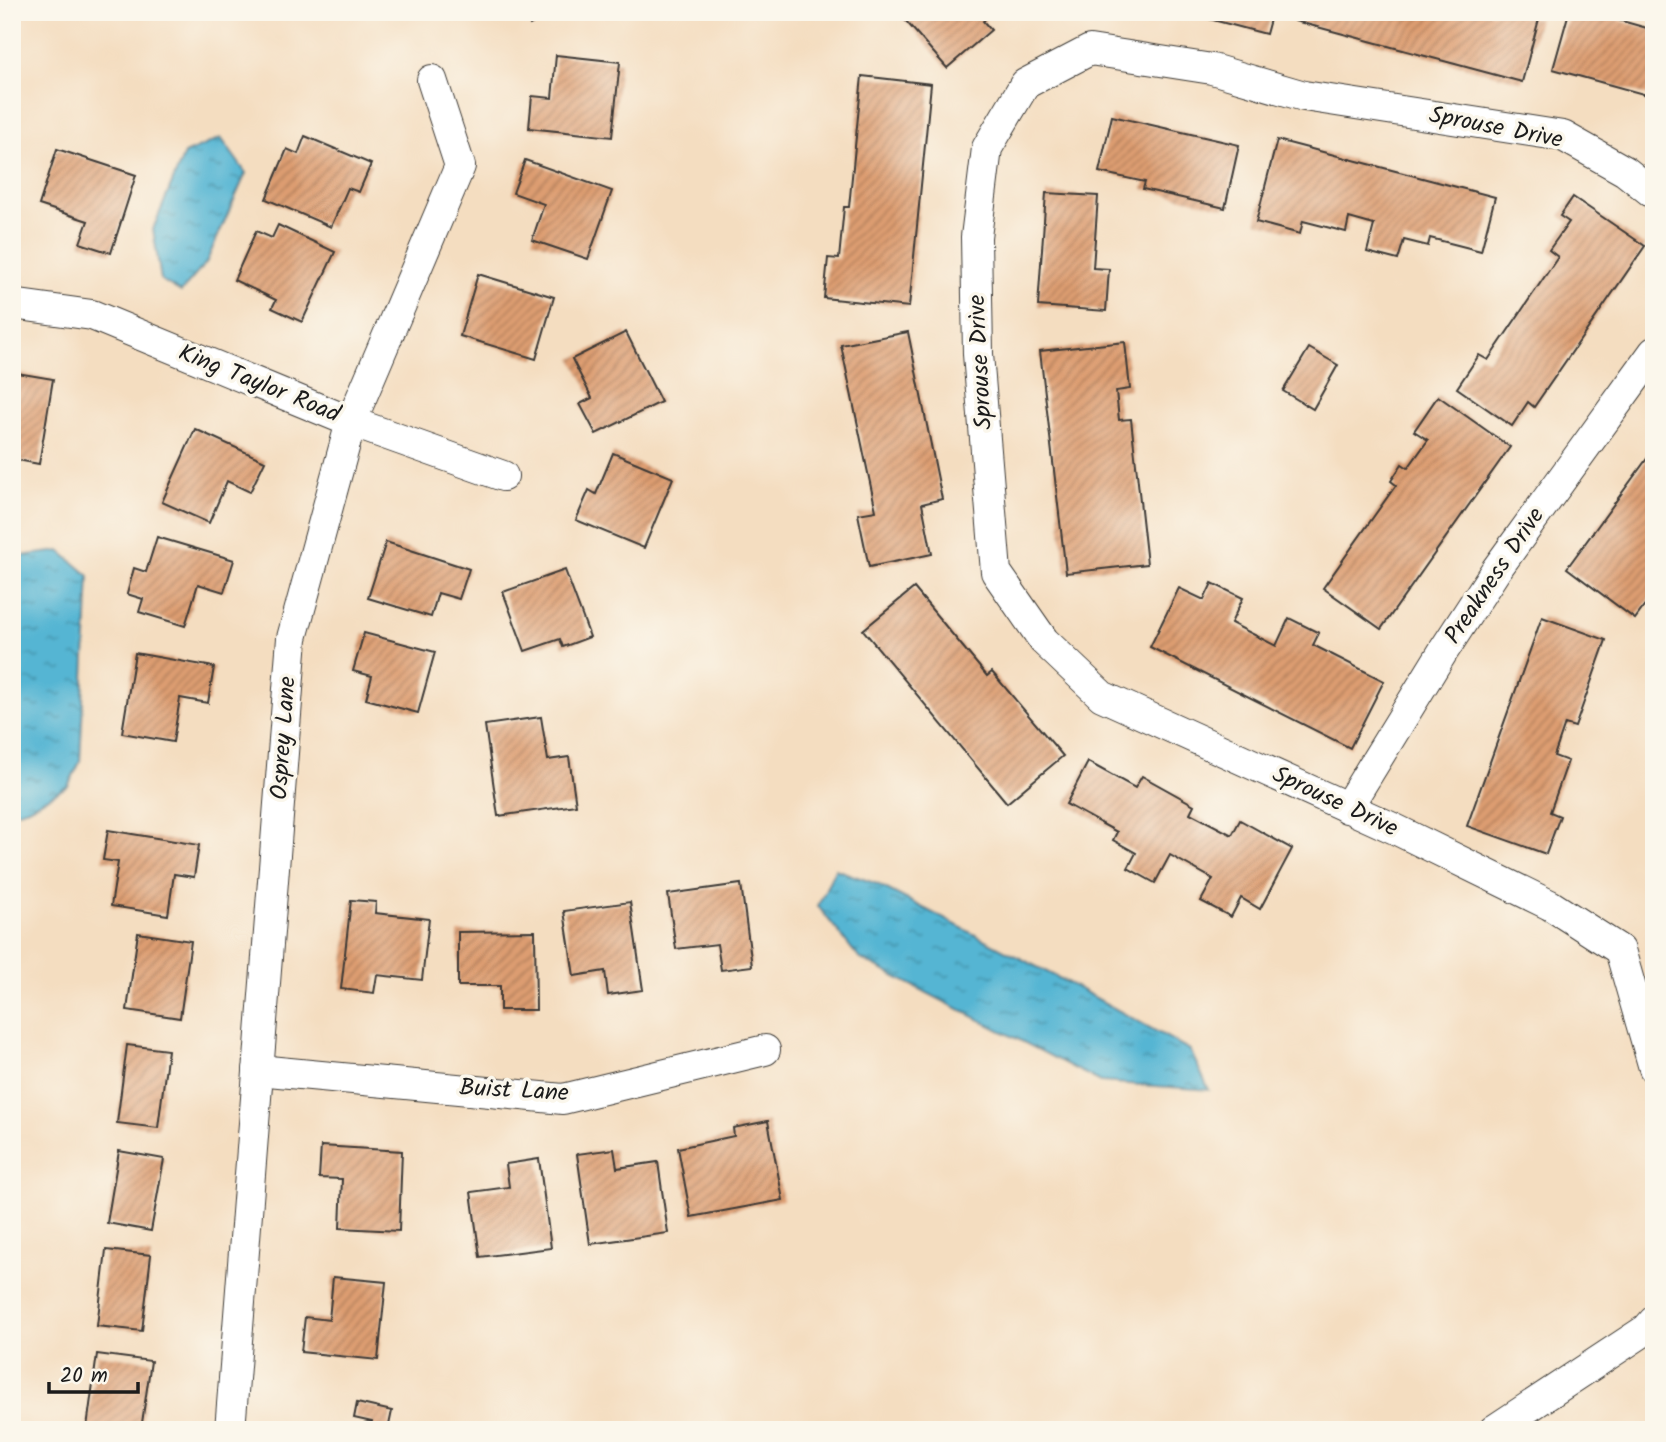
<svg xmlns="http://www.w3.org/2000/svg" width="1666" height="1442" viewBox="0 0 1666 1442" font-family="Kalam,sans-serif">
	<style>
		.water { fill: url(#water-ripples); stroke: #386878; stroke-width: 2 }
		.building { fill: url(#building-hatch) }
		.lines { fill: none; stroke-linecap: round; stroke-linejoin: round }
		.minor-casing { stroke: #3c3935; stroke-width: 32 }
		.minor { stroke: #fff; stroke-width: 30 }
		.labels { text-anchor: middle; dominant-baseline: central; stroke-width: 7; stroke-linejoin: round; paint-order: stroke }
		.street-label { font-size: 24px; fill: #1c1c1c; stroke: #fbf7ec }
	</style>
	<defs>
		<pattern id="water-ripples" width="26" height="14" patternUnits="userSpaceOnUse" patternTransform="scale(1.75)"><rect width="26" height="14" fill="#54b5d3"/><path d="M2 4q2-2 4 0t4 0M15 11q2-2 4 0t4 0" fill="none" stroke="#4592aa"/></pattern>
		<pattern id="building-hatch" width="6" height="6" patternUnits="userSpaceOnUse" patternTransform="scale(1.75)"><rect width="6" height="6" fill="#dd9d71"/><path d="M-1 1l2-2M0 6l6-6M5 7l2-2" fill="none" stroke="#b27f5c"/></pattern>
	</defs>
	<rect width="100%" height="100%" fill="#fbf7ec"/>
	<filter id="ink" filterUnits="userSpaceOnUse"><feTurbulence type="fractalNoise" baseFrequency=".0143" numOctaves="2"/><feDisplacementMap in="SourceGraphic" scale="14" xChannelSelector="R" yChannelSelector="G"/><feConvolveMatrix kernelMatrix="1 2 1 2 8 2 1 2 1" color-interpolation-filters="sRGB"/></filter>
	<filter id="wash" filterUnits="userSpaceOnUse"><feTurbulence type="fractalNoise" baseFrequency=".00686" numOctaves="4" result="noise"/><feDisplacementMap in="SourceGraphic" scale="28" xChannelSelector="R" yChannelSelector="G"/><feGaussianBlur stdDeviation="1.57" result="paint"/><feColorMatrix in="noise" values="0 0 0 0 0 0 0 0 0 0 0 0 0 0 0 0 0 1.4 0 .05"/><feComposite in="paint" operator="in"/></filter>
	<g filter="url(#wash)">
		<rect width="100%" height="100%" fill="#f4ddc0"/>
		<!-- water -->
		<g class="water">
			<path d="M221,138l25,35 -40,90 -25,29 -20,-12 -8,-51 31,-75z"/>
			<path d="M60,551l29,25 -9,186 -12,24 -40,22 -16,5v-256z"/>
			<path d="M835,869l42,15 197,102 116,64 19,40 -108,-8 -242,-124 -41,-52z"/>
		</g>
		<g id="blocks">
			<!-- building -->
			<g class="building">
				<path d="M523,12h30l-23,13z"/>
				<path d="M898,12h96l-11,9 8,9 -44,38z"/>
				<path d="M1183,12h89l-6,22z"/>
				<path d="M1297,12h218l24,7 -17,63 -227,-61z"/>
				<path d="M1569,12h21l64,18v67l-101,-28z"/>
				<path d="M556,55l64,7 -8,75 -83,-9 3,-32 20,2z"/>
				<path d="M862,76l69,8 -22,223 -85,-9 4,-40 11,1 5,-52h5z"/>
				<path d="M1112,116l127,29 -14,63 -82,-19 2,-7 -46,-10z"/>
				<path d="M305,136l66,28 -12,28 -11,-4 -17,39 -65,-28 21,-50 11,5z"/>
				<path d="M1277,140l218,57 -14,54 -51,-13 -2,8 -24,-6 -6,20 -31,-8 7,-27 -25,-7 -3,14 -43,-11 -3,13 -44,-12z"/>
				<path d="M57,149l79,26 -25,78 -31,-10 8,-22 -49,-16z"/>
				<path d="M525,160l87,31 -24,68 -56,-19 12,-36 -31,-11z"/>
				<path d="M1046,193l52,3 -5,72 16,1 -3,42 -68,-5z"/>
				<path d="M1573,197l72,49 -111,161 -6,-5 -16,24 -55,-38 22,-33 9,5 70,-103 -9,-7 20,-28 -9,-6z"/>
				<path d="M278,225l57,27 -33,70 -30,-14 4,-8 -42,-20 22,-49 16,7z"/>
				<path d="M478,274l76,23 -18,62 -76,-23z"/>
				<path d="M626,332l35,70 -65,32 -16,-30 12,-6 -20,-39z"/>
				<path d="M908,332l34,167 -20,5 10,50 -63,13 -11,-53 18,-3 -35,-166z"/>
				<path d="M1125,342l5,47 -14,2 3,29 12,-1 16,145 -81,9 -26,-222z"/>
				<path d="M1309,348l29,17 -25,44 -30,-18z"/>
				<path d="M17,373l36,6 -14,85 -27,-5v-59z"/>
				<path d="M1438,396l72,51 -129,182 -58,-41 73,-103 -5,-4 11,-17 6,4 20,-28 -14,-9z"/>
				<path d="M195,429l70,32 -15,31 -23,-11 -18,42 -47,-21z"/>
				<path d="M1654,449v144l-19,26 -68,-51z"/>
				<path d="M613,453l60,25 -29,70 -68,-28 13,-30 7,4z"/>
				<path d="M157,537l77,23 -10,32 -26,-8 -13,42 -46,-14 4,-13 -16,-5 7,-26 12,4z"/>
				<path d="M386,542l83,27 -10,30 -21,-6 -7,24 -63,-19z"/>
				<path d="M565,570l25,67 -27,10 -3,-8 -35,12 -22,-59z"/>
				<path d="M1212,583l31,15 -12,25 45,23 13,-28 30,15 -6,12 71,36 -34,67 -200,-101 29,-59 25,12z"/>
				<path d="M914,588l73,88 5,-4 71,84 -56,47 -144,-173z"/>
				<path d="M1542,617l64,23 -31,87 -10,-3 -11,32 14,5 -18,51 10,4 -14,38 -79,-28z"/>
				<path d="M364,633l71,19 -17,61 -52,-14 6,-23 -19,-5z"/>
				<path d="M135,653l79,14 -6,36 -28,-5 -7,44 -51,-9z"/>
				<path d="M541,717l7,43 21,-3 7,48 -78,11 -13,-91z"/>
				<path d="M1088,762l47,26 7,-12 52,29 -4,8 42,22 8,-15 52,29 -32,60 -19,-11 -10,19 -30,-16 12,-22 -43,-24 -15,28 -27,-15 8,-15 -23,-13 4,-8 -51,-28z"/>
				<path d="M108,830l91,15 -5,32 -20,-3 -6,41 -57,-9 7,-44 -15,-2z"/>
				<path d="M741,884l11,82 -31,4 -4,-26 -41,5 -8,-55z"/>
				<path d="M351,900l25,2 -1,11 54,6 -7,61 -45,-5 -3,18 -33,-4z"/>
				<path d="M630,902l13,88 -35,5 -3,-24 -31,5 -10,-65z"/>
				<path d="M535,931l1,79h-36v-24h-42v-54z"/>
				<path d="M138,933l53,8 -11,77 -53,-8z"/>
				<path d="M127,1045l41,5 -10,78 -41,-5z"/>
				<path d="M768,1121l15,79 -92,17 -13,-69 56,-12 -1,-8z"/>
				<path d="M321,1146l81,5 -3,80 -59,-3 2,-49 -23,-1z"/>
				<path d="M614,1149l3,19 41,-6 10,71 -78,11 -13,-90z"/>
				<path d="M119,1151l45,8 -13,72 -44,-8z"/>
				<path d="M539,1159l12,89 -71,9 -9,-65 38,-5 -3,-23z"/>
				<path d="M106,1250l45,5 -9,76 -45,-5z"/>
				<path d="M333,1277l53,5 -8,78 -77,-8 4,-35 24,3z"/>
				<path d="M97,1354l54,7 -10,69 -54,-3z"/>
				<path d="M357,1403l35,8 -4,19h-18l2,-8 -18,-4z"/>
			</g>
		</g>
	</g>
	<g filter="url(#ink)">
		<use href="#blocks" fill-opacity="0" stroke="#3c3935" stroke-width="2"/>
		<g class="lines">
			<!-- minor casing -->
			<g class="minor-casing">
				<g id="minor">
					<path d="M1654,194l-29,-23 -62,-35 -259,-40 -92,-27 -122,-19 -65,34 -38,64 -11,89 2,117 18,218 48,69 58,55 293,133 155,76 70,45 34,118"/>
					<path d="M12,304l80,11 259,107 152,54"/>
					<path d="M1347,808l97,-158 52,-80 158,-218"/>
					<path d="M258,1070l305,29 202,-49"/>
					<path d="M230,1430l62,-792 59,-216 109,-256 -28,-86"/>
					<path d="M1494,1430l153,-101 7,-8"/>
				</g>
			</g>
			<!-- minor -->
			<use href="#minor" class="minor"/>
		</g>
	</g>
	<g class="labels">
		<!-- street labels -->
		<g class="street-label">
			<text transform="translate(1496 128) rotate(11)">Sprouse Drive</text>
			<text transform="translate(981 362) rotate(-93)">Sprouse Drive</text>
			<text transform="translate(259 384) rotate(22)">King Taylor Road</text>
			<text transform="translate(1495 576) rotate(-56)">Preakness Drive</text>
			<text transform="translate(284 738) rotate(-86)">Osprey Lane</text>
			<text transform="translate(1335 802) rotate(25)">Sprouse Drive</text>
			<text transform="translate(514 1091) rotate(3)">Buist Lane</text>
		</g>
	</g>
	<!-- margin -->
	<rect width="1666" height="1442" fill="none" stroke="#fbf7ec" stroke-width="42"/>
	<!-- scale -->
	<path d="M49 1382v10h89v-10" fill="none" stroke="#1c1c1c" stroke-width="3.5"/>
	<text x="60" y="1382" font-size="21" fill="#1c1c1c" stroke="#fbf7ec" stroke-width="5" paint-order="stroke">20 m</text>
</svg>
